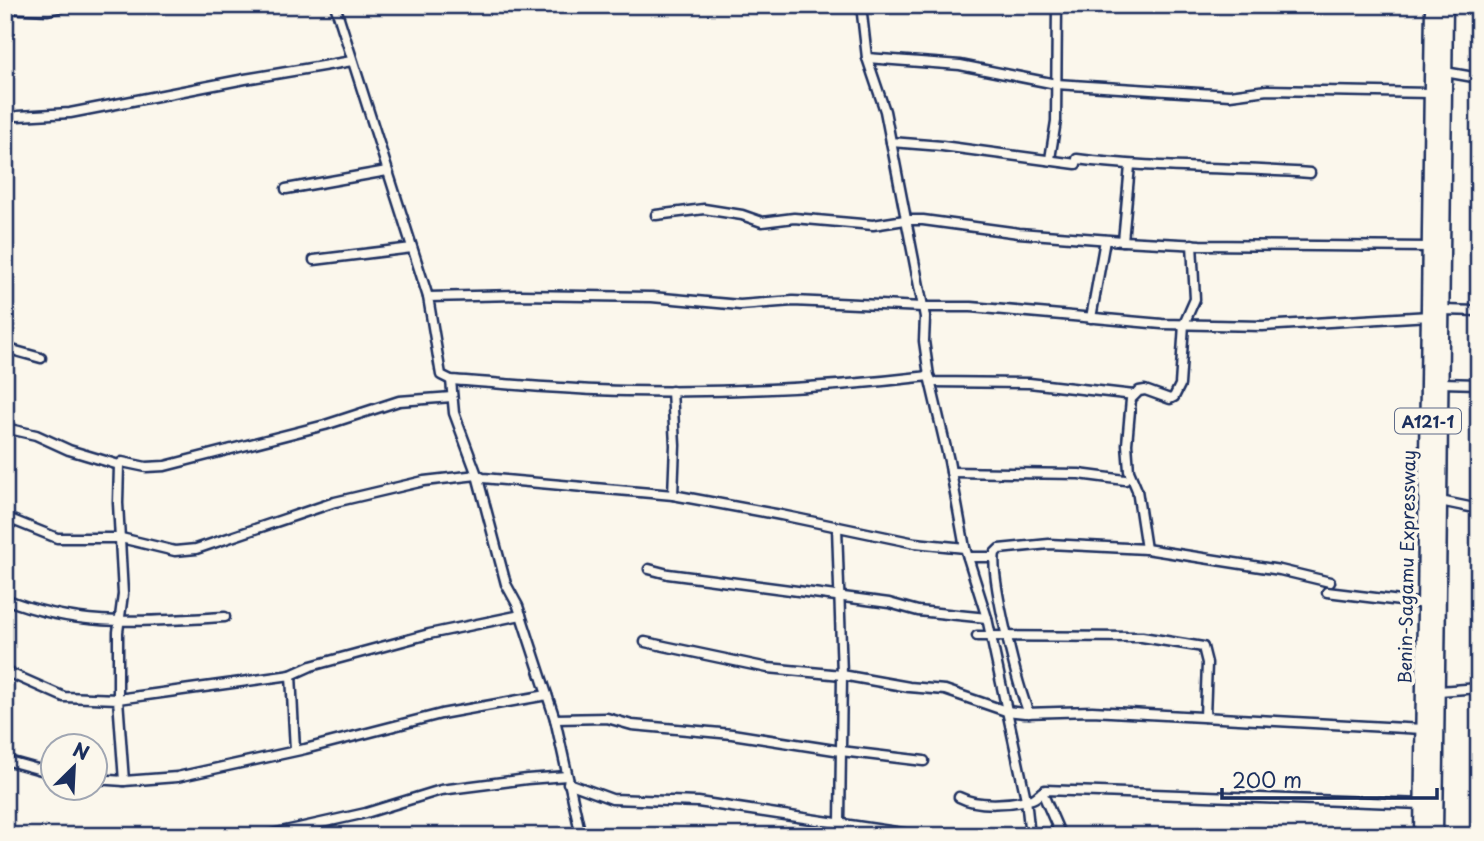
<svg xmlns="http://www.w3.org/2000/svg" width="1484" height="841" viewBox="0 0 1484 841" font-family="'Playpen Sans',sans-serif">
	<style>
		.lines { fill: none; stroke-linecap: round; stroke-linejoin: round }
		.street-casing { stroke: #1b2f5e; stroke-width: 13 }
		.highway-casing { stroke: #1b2f5e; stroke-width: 19 }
		.street { stroke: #fbf7ec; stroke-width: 8 }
		.highway { stroke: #fbf7ec; stroke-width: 14 }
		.labels { text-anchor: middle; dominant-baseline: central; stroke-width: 7; stroke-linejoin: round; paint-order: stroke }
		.shield { fill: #fbf7ec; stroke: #5e6b89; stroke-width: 2 }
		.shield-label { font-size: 16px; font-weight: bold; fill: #1b2f5e }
		.street-label { font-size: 18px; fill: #1b2f5e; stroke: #fbf7ec }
	</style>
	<rect width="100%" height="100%" fill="#fbf7ec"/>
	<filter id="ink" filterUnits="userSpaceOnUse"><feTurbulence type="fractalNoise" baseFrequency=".0143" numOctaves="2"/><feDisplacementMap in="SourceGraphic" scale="14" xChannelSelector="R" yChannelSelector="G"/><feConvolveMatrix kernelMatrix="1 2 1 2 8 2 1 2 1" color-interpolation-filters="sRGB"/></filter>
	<g filter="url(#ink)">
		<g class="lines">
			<!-- street casing -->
			<g class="street-casing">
				<g id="street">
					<path d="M335,5l93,292"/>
					<path d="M861,5l6,53 18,53 40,206 -1,24 5,35 20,85 16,87 22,70 39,181 4,37"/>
					<path d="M1075,5l25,4"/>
					<path d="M5,8l43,2 23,-5"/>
					<path d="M867,58l93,7 96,19 174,11 37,-5 164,3"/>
					<path d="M1445,72l34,6"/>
					<path d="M18,116l52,-3 175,-34 107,-18"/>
					<path d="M891,142l51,4 134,18"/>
					<path d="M1050,159l6,-38 1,-116"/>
					<path d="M1077,159c77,10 155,8 233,14"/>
					<path d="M286,189l101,-18"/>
					<path d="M656,215l48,-6 38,6 20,7 32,-4 79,7 32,-5h18l96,13 104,8 77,4 230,2"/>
					<path d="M1123,241l7,-75"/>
					<path d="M314,260l98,-12"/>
					<path d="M1442,310l37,1"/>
					<path d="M1091,318l14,-78"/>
					<path d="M5,348l36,10"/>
					<path d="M451,380l3,33 23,62 29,109 12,22 37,113 26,117"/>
					<path d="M1441,383l38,1"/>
					<path d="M672,391l3,54 -2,50"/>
					<path d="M1134,395l-105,-12 -97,-1 -3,-6c-100,12 -202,17 -303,15 -59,-1 -117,-7 -175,-11l-10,-5 -13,-78 91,-2 133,2 88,8 53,-4 130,6h48l191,17 100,2 168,-10"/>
					<path d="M5,428l31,7 33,15 50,15"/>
					<path d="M951,472l128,2 46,6"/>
					<path d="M1440,501l39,8"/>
					<path d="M5,517l52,21h64l54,13 21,-2 139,-47 89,-21 53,-6 6,3 190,17 108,20 134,28 50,5"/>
					<path d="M837,527l5,148 -2,147"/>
					<path d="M1146,549l134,21 50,12"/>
					<path d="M968,557h26"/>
					<path d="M649,569l19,5 221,29 29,8 69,7"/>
					<path d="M1327,592l98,12"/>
					<path d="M5,599c76,30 142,22 220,18"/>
					<path d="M977,636l165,1 61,10 4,16 -2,54"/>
					<path d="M645,642l123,26 74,7 67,12 36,3 61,21 19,2 67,-2 331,18"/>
					<path d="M5,671l59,26 54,2 6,82"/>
					<path d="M291,675l20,-9 118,-32 92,-19"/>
					<path d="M1439,691l40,-3"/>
					<path d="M1029,713c-11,-25 -39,-136 -34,-160l4,-4 50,-5 97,5 -9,-59 -8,-19 -2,-27 4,-45 8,-8 6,-1 25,9 4,-2 6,-12 4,-61 11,-25 -3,-55"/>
					<path d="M555,719l52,-1 25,7 100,9 109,17 83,10"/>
					<path d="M295,750l-4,-75 -173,24v-67l5,-38 -5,-91 1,-38 3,-3 24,5 19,-1 160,-41 74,-24 53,-4"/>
					<path d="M5,760l47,13"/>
					<path d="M94,779l30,2 53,-4 128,-28 136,-35 106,-19"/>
					<path d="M568,783l44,16 86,3 225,34"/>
					<path d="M1042,792l17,39 -1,5"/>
					<path d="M959,797c19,10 52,7 73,2 4,-1 8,-6 13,-9l377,14"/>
					<path d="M263,836l103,-23 75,-23 86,-11 40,-3"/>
				</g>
			</g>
			<!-- highway casing -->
			<g class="highway-casing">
				<g id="highway">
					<path d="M1422,836l11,-831"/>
					<path d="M1435,836l10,-831"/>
				</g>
			</g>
			<!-- street -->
			<use href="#street" class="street"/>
			<!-- highway -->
			<use href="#highway" class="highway"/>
		</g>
	</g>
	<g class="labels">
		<!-- shield labels -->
		<rect class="shield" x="1395" y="408.5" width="66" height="25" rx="5"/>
		<g class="shield-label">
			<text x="1428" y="421">A121-1</text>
		</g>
		<!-- street labels -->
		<g class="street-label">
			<text transform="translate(1406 567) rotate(-89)">Benin-Sagamu Expressway</text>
		</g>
	</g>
	<!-- margin -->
	<rect width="1484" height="841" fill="none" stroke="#fbf7ec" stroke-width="28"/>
	<rect x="14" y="14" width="1456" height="813" fill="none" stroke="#1b2f5e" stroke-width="2.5" filter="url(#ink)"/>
	<!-- north arrow -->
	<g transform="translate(74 767) rotate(24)"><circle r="33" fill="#fbf7ec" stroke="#a1a7b3" stroke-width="2"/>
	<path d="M0-5L12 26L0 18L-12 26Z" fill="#1b2f5e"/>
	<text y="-10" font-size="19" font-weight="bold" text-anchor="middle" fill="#1b2f5e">N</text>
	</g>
	<!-- scale -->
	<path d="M1222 788v10h215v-10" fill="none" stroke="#1b2f5e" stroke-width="3.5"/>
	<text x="1232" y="788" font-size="21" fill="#1b2f5e" stroke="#fbf7ec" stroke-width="5" paint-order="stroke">200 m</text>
</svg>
